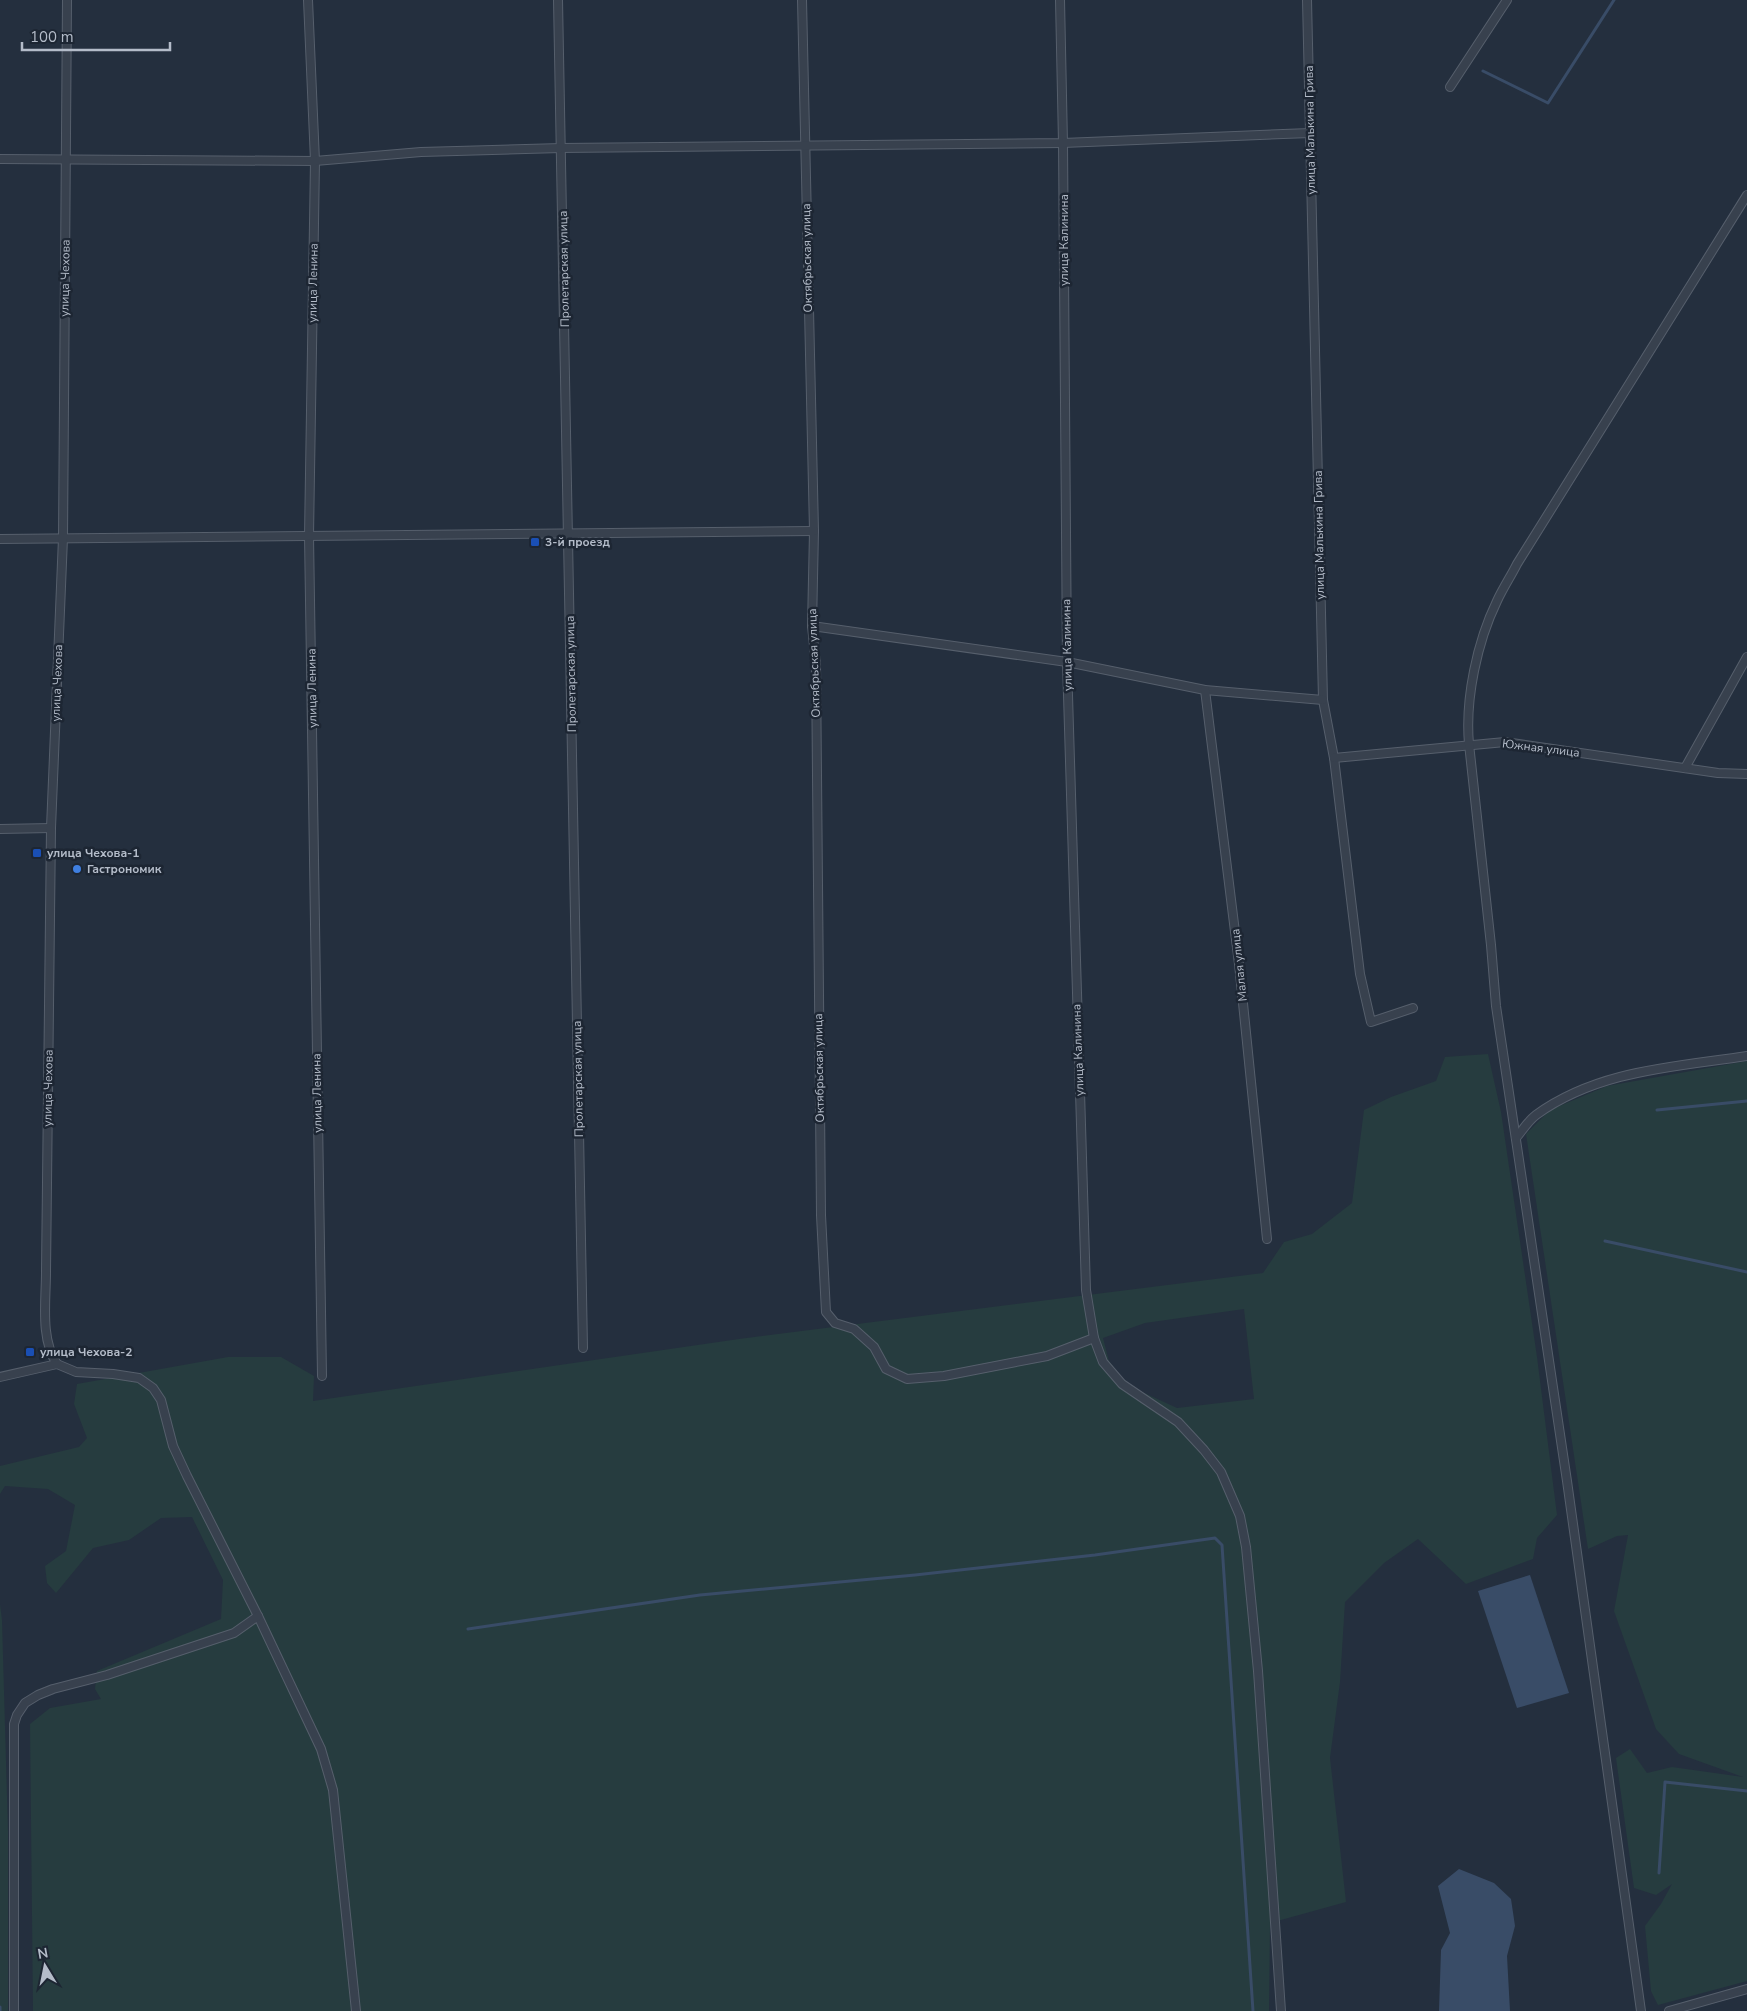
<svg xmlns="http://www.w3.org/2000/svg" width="1747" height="2011" viewBox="0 0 1747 2011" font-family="'Nunito Sans',sans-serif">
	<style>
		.green { fill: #263c3f; fill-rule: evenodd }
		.water { fill: #394c67 }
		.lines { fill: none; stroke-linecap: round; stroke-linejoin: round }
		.stream { stroke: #394c67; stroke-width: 3 }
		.street-casing { stroke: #565f6c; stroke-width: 10 }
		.street { stroke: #38414e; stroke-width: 8 }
		.transit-dot { fill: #1a4fb4; stroke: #1d2633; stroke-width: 2 }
		.shop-dot { fill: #3f7fe0; stroke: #1d2633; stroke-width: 2 }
		.labels { text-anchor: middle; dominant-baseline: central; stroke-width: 5; stroke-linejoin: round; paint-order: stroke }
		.street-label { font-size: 12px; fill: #b4bcc9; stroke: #1d2633 }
		.poi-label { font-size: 12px; font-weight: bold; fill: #b4bcc9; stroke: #1d2633; text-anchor: start }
	</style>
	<rect width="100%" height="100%" fill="#242f3e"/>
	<!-- green -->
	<g class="green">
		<path d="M1488,1054l13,58 36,245 20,158 -20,23 -4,21 -67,25 -48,-45 -34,24 -39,39 -5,80 -10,76 16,144 -76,21 -1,88h-1236l-3,-287 20,-16 51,-9 -6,-10 2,-18 124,-52 2,-39 -31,-63 -31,1 -32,22 -36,8 -37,45 -9,-10 -2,-17 21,-15 9,-46 -27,-16 -43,-3 -5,8v-28l79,-19 8,-9 -13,-34 3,-20 151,-27h53l33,19 -1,25 426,-62 524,-66 21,-31 28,-8 40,-31 12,-93 27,-13 45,-16 9,-24zM1244,1309l10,90 -77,9 -50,-23 -18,-24 -6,-23 42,-15z"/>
		<path d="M1747,1061v920l-89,24 -7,-14 -6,-65 16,-22 11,-20 -16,11 -22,-7 -18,-130 14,-9 17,24 25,-6 71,10 -64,-23 -23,-25 -42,-118 14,-76 -11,1 -29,13 -62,-415 24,-24 57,-24z"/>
		<path d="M0,1604l2,16 6,212v179h-8z"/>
	</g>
	<!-- water -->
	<g class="water">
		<path d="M1530,1575l39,118 -52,15 -39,-117z"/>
		<path d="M1459,1869l35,14 17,16 4,27 -8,30 3,55h-71l2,-61 9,-17 -12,-47z"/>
	</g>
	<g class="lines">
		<!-- stream -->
		<g class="stream">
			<path d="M1483,71l65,32 66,-103"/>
			<path d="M1657,1110l90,-9"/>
			<path d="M1605,1241l142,31"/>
			<path d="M468,1629l232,-34 215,-20 180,-20 120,-17 7,7 31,466"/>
			<path d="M1659,1873l6,-91 82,9"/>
			<path d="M0,2007v4"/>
		</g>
		<!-- street casing -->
		<g class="street-casing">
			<g id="street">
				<path d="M308,0l7,161 -6,375 13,840"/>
				<path d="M558,0l25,1348"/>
				<path d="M802,0l12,531 -2,95 4,39 5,550 5,97 9,11 19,6 20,18 12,22 21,10 37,-3 103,-20 47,-18"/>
				<path d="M1060,0l3,143 4,519 19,628 8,48 9,24 19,22 56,38 26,28 17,22 19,44 6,31 12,124 23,340"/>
				<path d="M1307,0l16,700 11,58 26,216 11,48 42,-14"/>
				<path d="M1450,87l57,-87"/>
				<path d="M0,159l315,2 106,-9 140,-4 502,-5 247,-10"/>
				<path d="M0,539l814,-8"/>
				<path d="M812,626l255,36 138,28 118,10"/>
				<path d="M1205,690l34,274 28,275"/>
				<path d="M1334,758l171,-16 213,31 29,1"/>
				<path d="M1685,768l62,-111"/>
				<path d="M0,829l51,-1"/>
				<path d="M1516,1138c6,-7 12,-17 20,-23 62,-45 139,-48 211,-59"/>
				<path d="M57,1364c-17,-25 -11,-63 -11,-92l5,-444 12,-290 4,-538"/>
				<path d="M0,1377l57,-13 19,8 37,2 26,4 14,10 8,12 12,46 14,30 71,140 63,133 12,41 23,221"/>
				<path d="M14,2011v-287l3,-9 8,-12 13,-8 15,-6 54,-14 127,-42 24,-17"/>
				<path d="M1641,2011l-74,-530 -71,-475 -5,-61 -22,-201c-4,-45 8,-102 28,-143 6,-13 14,-25 20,-37l230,-369"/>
				<path d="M1669,2011l78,-22"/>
			</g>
		</g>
		<!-- street -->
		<use href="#street" class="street"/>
	</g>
	<!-- markers -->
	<g class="transit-dot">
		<rect x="530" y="537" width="10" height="10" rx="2.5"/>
		<rect x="32" y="848" width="10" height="10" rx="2.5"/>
		<rect x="25" y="1347" width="10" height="10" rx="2.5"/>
	</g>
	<circle class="shop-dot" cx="77" cy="869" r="5"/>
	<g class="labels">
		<!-- street labels -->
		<g class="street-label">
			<text transform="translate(1310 130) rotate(-91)">улица Малькина Грива</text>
			<text transform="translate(1064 240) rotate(-90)">улица Калинина</text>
			<text transform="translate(807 258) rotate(-91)">Октябрьская улица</text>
			<text transform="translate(564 269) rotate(-91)">Пролетарская улица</text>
			<text transform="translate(65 278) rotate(-89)">улица Чехова</text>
			<text transform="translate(313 283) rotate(-89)">улица Ленина</text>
			<text transform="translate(1319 535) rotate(-91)">улица Малькина Грива</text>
			<text transform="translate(1067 645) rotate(-91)">улица Калинина</text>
			<text transform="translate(814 663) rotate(-92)">Октябрьская улица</text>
			<text transform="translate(571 674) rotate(-91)">Пролетарская улица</text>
			<text transform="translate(57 683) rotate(-88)">улица Чехова</text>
			<text transform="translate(312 688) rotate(-91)">улица Ленина</text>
			<text transform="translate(1541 748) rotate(7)">Южная улица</text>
			<text transform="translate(1239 965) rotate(-96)">Малая улица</text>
			<text transform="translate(1078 1050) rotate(-92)">улица Калинина</text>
			<text transform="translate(819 1068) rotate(-91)">Октябрьская улица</text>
			<text transform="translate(578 1079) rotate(-91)">Пролетарская улица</text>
			<text transform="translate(48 1088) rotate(-89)">улица Чехова</text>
			<text transform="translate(317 1093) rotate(-91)">улица Ленина</text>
		</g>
		<!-- poi labels -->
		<g class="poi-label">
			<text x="545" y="542">3-й проезд</text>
			<text x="47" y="853">улица Чехова-1</text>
			<text x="87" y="869">Гастрономик</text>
			<text x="40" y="1352">улица Чехова-2</text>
		</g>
	</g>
	<!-- north arrow -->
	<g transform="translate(45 1966) rotate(350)" stroke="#1d2633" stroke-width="4" paint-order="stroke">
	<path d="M0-4L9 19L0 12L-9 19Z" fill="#b4bcc9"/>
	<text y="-8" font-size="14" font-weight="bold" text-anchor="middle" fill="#b4bcc9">N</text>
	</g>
	<!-- scale -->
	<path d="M22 42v8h148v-8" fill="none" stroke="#b4bcc9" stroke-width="2.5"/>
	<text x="30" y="42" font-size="15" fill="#b4bcc9" stroke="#1d2633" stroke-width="4" paint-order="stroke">100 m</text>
</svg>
